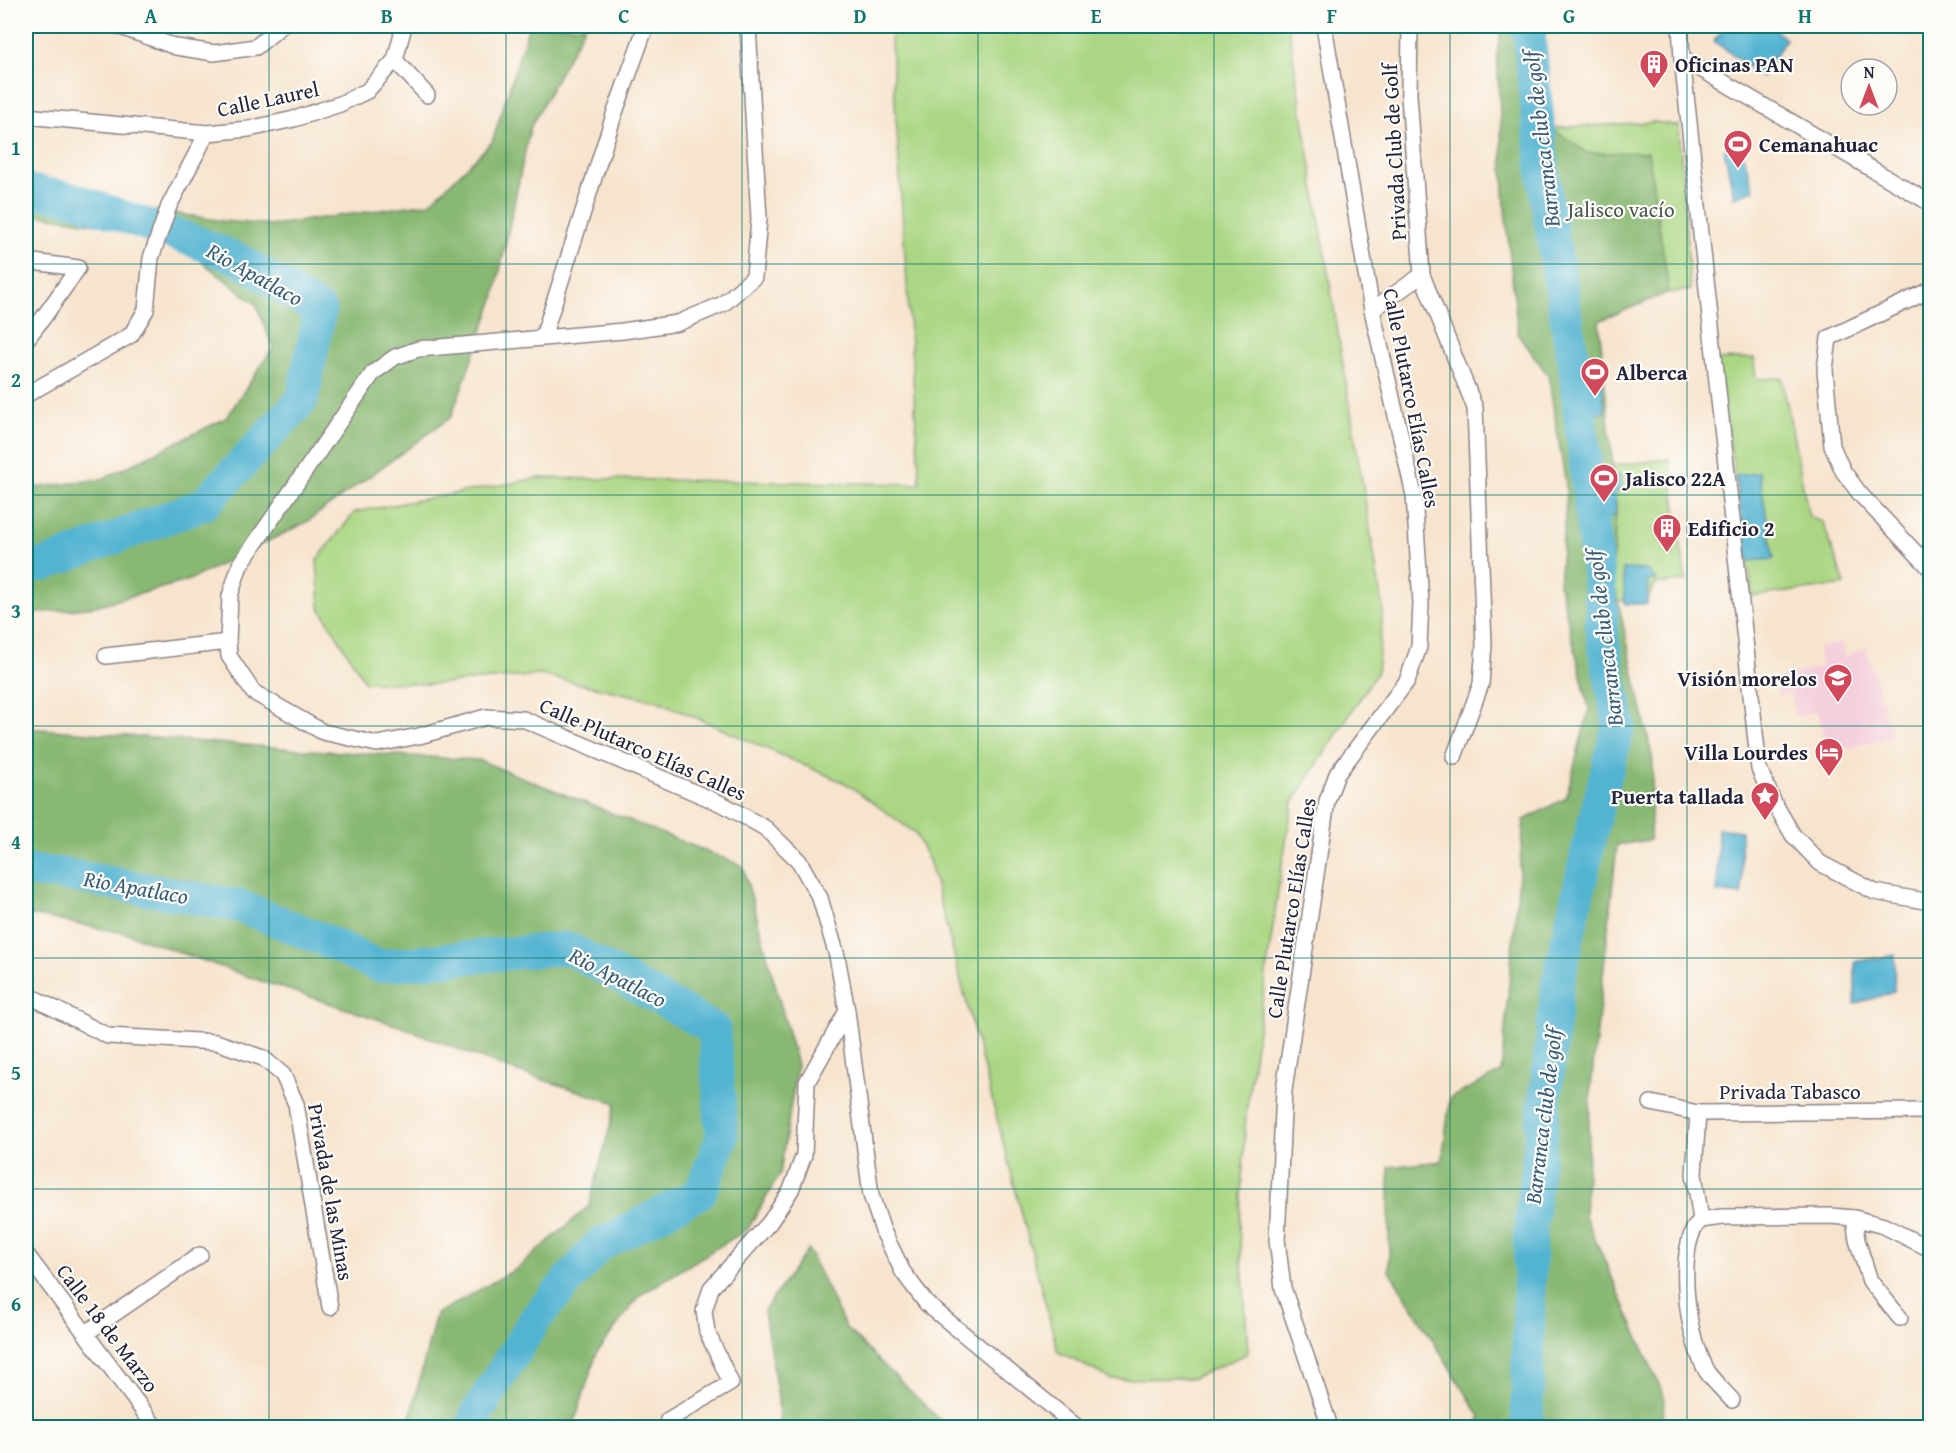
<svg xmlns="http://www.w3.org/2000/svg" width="1956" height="1453" viewBox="0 0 1956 1453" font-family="'Gentium Book Plus',serif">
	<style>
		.built { fill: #f4cfdc }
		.green { fill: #abd784; stroke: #667c60; stroke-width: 1.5 }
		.forest { fill: #88b872; stroke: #556d56; stroke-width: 1.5 }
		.water { fill: #53b4d2; stroke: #3a6b86; stroke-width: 1.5 }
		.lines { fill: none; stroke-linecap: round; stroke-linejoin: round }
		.river { stroke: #53b4d2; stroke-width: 33 }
		.minor-casing { stroke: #8c8384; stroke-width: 18 }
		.minor { stroke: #fff; stroke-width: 15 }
		.grid { fill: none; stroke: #0f766e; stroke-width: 1.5; stroke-opacity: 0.55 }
		.labels { text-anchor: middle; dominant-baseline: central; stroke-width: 4.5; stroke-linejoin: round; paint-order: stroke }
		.poi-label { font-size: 21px; font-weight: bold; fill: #22223b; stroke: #fdfcf7; text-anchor: start }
		.street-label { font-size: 21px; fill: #22223b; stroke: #fdfcf7 }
		.park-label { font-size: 21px; fill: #4b5851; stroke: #fdfcf7 }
		.water-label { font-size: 22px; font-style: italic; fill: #365c77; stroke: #fdfcf7 }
		.neatline { fill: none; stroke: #0f766e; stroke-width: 2 }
		.grid-label { font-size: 20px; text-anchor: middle; font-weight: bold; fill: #0f766e }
	</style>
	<rect width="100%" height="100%" fill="#fdfcf7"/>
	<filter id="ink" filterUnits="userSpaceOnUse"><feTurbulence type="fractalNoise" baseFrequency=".0167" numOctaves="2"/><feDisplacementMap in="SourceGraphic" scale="12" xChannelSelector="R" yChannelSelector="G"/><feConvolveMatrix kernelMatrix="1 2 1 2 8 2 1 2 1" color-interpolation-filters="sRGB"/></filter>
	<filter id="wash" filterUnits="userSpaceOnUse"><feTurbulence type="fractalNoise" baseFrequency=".008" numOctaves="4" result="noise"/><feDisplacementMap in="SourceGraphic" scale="24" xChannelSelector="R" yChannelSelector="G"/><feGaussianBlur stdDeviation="1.35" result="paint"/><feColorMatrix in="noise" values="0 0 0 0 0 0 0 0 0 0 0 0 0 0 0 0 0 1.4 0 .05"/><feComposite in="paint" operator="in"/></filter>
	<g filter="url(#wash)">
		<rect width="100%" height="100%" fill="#f7e4ce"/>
		<!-- built -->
		<path class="built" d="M1842,642l2,15 22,-9 26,89 -63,16 -12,-42 -22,5 -5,-25 -12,6 -4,-18 47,-12 -4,-19z"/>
		<!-- green -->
		<g class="green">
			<path d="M890,26h398l95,584 -6,62 -84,130 -12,68 -35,244 -7,115 6,73 3,51 -54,25 -83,1 -53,-27 -128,-489 -15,-30 -68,-49 -189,-83 -118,-26 -106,9 -69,-2 -45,-74 -3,-48 38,-48 184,-34 381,6z"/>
			<path d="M1655,122l24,4 11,164 -125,15 -13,-177z"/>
			<path d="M1754,358l2,21 26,-1 27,139 14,5 22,63 -92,11 -36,-236z"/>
			<path d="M1669,459l17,122 -31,3 -7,14 -45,4 -16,-133z"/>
		</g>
		<!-- forest -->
		<g class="forest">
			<path d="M529,26h56l-55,102 -36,171 -43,118 -146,106 -118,58 -99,27 -62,6v-125l76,-10 124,-61 47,-70 -17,-44 -63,-49 -45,-23 -122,-19v-30l97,22 100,16 50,4 157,-22 62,-61z"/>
			<path d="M1502,26h44l-6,94 47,33 61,-1 21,140 -70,29 16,170 1,25 -4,57 41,188 -3,79 -33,5 -26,242 -6,129 79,180 -1,31h-185l2,-11 -91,-146v-103l53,-6 8,-63 51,-26 23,-252 42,-22 23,-89 -30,-126 8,-91 -19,-117 -30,-41 -13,-124 -8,-157z"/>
			<path d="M26,728l283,22 170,10 264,106 54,199 -17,109 -32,55 -108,66 -43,57 -24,75h-178l15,-9 26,-104 82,-46 71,-62 27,-103 -110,-35 -101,-40 -150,-49 -126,-45 -103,-20z"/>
			<path d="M808,1249l38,79 101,99h-167l-2,-29 -14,-87z"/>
		</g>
		<!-- water -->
		<g class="water">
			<path d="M1726,26h23l3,3c18,-7 21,0 34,10l-24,38 -48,-36z"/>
			<path d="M1741,147l13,43 -20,7 -10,-47z"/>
			<path d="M1602,382l3,30 -17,1 -3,-29z"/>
			<path d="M1759,472l15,87 -26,2 -13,-85z"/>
			<path d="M1620,475l2,16 -7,1 1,24 -23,5 -3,-42z"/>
			<path d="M1623,569l24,1 9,10 -8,1 -1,23h-22z"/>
			<path d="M1718,828l23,3 1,64 -25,-3z"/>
			<path d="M1895,955l-1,37 -39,12v-42z"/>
		</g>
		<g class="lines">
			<!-- river -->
			<g class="river">
				<path d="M26,190l47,9 121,42 46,19 80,51 -18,89 -98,104 -161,61 -17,1"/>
				<path d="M26,871l36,3 178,32 84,34 54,26 190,-18 146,81 8,108 -22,56 -102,53 -62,72 -61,98v12"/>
				<path d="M1527,1428l3,-195 28,-250 35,-158 26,-101 -18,-95 1,-17 -27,-241 -29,-174 -18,-171"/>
			</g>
		</g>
	</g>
	<g filter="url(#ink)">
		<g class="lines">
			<!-- minor casing -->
			<g class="minor-casing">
				<g id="minor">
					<path d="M118,26l58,21 38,6 42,-6 25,-21"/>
					<path d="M748,26l11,193 -5,58 -31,27 -45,19 -55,8 -205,18 -23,8 -22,16 -133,192 -10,31 -2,46 1,14 24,36 70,40 54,12 42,-8 67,-19 37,2 201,86 41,23 34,33 21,37 17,58 10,55 24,184 12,36 20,41 24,32 151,124"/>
					<path d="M1324,26l48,284 42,185 7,108 -2,44 -12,34 -70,93 -10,27 -43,289 -7,150 6,48 45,133v7"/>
					<path d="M1410,26l-1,69 13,180 53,133 9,237 -3,39 -27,73"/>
					<path d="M1680,26l2,32 77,711 14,32 20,34 27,28 55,29 55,10"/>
					<path d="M1682,58l248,145"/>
					<path d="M395,60l32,35"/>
					<path d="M26,116l181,17 42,-4 45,-10 46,-15 27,-13 28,-31 9,-34"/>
					<path d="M26,261l52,7 -35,50 -17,22"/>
					<path d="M1930,290l-101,48 -4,32 7,76 11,25 17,23 70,74"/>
					<path d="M1372,310l50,-35"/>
					<path d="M543,337l71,-222 32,-89"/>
					<path d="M26,395l105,-60 15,-25 5,-52 18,-52 38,-73"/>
					<path d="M106,656l122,-14"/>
					<path d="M26,994l82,42 108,6 47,16 20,17 13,29 34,203"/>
					<path d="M1651,1103l47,10 232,-2"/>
					<path d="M1698,1113l-4,61 7,46"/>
					<path d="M1854,1218l3,22 13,41 30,37"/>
					<path d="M26,1254l130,174"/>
					<path d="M86,1333l114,-78"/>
					<path d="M1732,1400c-8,-9 -18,-18 -25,-28 -19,-31 -29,-108 -14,-141 1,-4 5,-8 8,-11l21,-3 109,-1 23,2 30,8 46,23"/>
					<path d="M668,1428v-8l63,-37 -24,-51 -3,-21 7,-23 59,-66 21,-32 13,-35 3,-73 40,-71"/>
				</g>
			</g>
			<!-- minor -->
			<use href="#minor" class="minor"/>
		</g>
	</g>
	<!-- grid -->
	<path class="grid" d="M269,26v1402M506,26v1402M742,26v1402M978,26v1402M1214,26v1402M1450,26v1402M1687,26v1402M26,264h1904M26,495h1904M26,726h1904M26,958h1904M26,1189h1904"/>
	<!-- icons -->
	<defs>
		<g id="building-pin" transform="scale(1.5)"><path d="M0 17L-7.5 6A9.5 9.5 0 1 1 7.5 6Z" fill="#d1495b" stroke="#fdfcf7"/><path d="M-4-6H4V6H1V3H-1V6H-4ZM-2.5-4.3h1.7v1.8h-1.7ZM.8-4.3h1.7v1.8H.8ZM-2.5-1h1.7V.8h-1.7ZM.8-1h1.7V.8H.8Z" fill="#fff"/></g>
		<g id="stadium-pin" transform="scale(1.5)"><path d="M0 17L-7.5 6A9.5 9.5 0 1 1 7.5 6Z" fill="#d1495b" stroke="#fdfcf7"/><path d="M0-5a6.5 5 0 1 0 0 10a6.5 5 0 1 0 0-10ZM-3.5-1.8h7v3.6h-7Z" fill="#fff"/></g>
		<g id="school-pin" transform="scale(1.5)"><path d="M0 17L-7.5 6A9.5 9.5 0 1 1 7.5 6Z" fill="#d1495b" stroke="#fdfcf7"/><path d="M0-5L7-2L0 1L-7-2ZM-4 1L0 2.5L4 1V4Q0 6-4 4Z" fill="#fff"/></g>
		<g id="hotel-pin" transform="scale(1.5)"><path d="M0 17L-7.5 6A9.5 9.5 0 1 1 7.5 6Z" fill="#d1495b" stroke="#fdfcf7"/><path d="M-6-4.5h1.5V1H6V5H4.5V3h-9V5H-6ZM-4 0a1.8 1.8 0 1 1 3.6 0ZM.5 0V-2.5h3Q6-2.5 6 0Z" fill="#fff"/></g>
		<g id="sight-pin" transform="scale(1.5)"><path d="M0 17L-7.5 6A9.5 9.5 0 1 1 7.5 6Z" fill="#d1495b" stroke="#fdfcf7"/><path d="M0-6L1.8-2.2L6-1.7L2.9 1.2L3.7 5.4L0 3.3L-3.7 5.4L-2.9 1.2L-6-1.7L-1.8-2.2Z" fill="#fff"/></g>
	</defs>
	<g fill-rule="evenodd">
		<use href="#building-pin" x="1654" y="64"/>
		<use href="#stadium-pin" x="1738" y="144"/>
		<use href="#stadium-pin" x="1595" y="372"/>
		<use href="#stadium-pin" x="1604" y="478"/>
		<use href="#building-pin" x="1667" y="528"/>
		<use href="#school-pin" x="1838" y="678"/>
		<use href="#hotel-pin" x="1829" y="752"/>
		<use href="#sight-pin" x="1765" y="796"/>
	</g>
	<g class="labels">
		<!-- poi labels -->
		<g class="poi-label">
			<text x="1675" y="64">Oficinas PAN</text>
			<text x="1759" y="144">Cemanahuac</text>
			<text x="1616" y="372">Alberca</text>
			<text x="1625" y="478">Jalisco 22A</text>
			<text x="1688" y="528">Edificio 2</text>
			<text x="1817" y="678" text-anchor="end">Visión morelos</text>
			<text x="1808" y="752" text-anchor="end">Villa Lourdes</text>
			<text x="1744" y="796" text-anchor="end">Puerta tallada</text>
		</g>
		<!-- street labels -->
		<g class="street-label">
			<text transform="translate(268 99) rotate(-12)">Calle Laurel</text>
			<text transform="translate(1394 152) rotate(-93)">Privada Club de Golf</text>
			<text transform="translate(1412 398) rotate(79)">Calle Plutarco Elías Calles</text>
			<text transform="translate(643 749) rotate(24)">Calle Plutarco Elías Calles</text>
			<text transform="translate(1291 908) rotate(-81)">Calle Plutarco Elías Calles</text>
			<text x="1790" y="1091">Privada Tabasco</text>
			<text transform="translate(331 1192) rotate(80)">Privada de las Minas</text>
			<text transform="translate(108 1328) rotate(53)">Calle 18 de Marzo</text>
		</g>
		<!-- park labels -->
		<g class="park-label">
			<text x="1621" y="209">Jalisco vacío</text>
		</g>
		<!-- water labels -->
		<g class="water-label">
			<text transform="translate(1541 139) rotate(-97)">Barranca club de golf</text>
			<text transform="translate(255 274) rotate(29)">Rio Apatlaco</text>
			<text transform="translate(1604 638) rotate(-97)">Barranca club de golf</text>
			<text transform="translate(136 887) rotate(10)">Rio Apatlaco</text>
			<text transform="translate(618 977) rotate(27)">Rio Apatlaco</text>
			<text transform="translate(1543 1116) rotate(-83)">Barranca club de golf</text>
		</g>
	</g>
	<!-- margin -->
	<rect width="1956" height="1453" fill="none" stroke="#fdfcf7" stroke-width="66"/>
	<!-- north arrow -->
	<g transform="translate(1869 87)"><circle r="28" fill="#fdfcf7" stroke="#a5a5ac" stroke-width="1.5"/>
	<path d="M0-4.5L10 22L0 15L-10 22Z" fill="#d1495b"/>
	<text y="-9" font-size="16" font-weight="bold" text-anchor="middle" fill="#22223b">N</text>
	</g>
	<rect x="33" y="33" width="1890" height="1387" class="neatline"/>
	<g class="grid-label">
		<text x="151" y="23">A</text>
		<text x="387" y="23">B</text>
		<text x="624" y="23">C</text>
		<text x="860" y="23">D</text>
		<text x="1096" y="23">E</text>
		<text x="1332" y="23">F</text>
		<text x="1569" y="23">G</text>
		<text x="1805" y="23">H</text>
		<text x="16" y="155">1</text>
		<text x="16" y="387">2</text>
		<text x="16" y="618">3</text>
		<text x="16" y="849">4</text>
		<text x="16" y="1080">5</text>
		<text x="16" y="1311">6</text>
	</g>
</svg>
